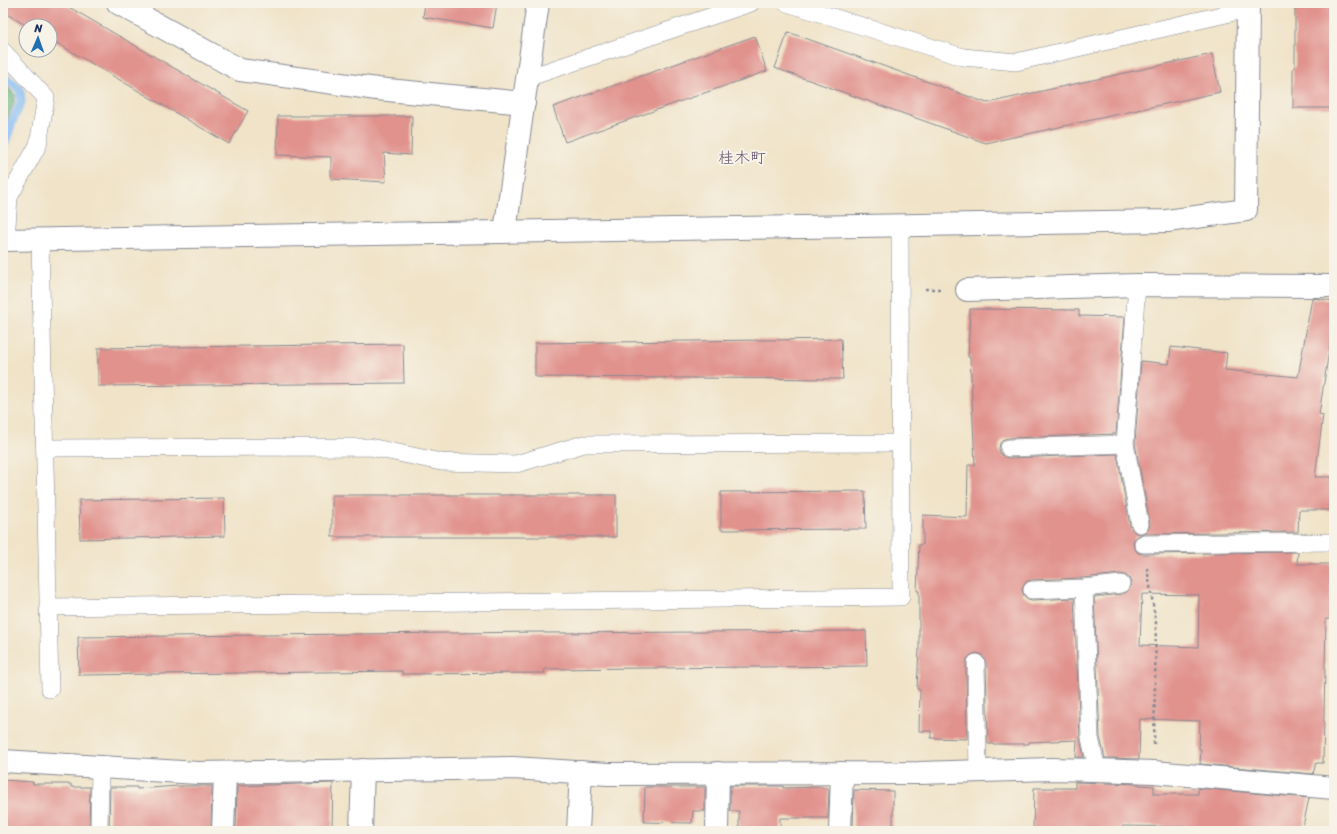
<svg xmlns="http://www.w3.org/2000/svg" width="1337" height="834" viewBox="0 0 1337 834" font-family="Sriracha,'Klee One',sans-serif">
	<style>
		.forest { fill: #6db881; stroke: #447470 }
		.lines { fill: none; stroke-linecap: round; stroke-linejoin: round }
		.stream { stroke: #85bbf4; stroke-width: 9 }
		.building { fill: #e1928d; fill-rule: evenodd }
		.service-casing { stroke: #868993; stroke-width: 18 }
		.pedestrian-casing { stroke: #868993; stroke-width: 24 }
		.minor-casing { stroke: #868993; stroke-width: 24 }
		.path { stroke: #868993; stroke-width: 2.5; stroke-dasharray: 3 3; stroke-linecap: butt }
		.service { stroke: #fff; stroke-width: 17 }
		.pedestrian { stroke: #fff; stroke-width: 22 }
		.minor { stroke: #fff; stroke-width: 22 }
		.labels { text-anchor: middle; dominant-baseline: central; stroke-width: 4; stroke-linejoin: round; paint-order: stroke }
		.neighbourhood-label { font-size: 16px; fill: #60526e; stroke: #f7f3e8 }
	</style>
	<rect width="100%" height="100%" fill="#f7f3e8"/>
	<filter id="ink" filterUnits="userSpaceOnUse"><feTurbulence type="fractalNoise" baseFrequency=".025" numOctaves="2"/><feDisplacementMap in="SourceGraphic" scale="8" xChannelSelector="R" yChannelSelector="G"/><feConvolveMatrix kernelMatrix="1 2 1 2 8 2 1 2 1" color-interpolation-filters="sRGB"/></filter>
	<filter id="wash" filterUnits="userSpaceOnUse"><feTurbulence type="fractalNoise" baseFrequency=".012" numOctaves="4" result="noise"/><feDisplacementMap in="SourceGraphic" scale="16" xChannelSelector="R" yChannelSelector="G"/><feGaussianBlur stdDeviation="0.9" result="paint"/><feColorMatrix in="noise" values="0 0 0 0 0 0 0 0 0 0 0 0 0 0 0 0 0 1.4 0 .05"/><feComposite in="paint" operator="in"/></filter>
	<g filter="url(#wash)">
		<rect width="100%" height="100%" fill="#f0e3c8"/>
		<!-- forest -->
		<path class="forest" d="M3,81l12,14 -1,8 -11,27z"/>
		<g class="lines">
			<!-- stream -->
			<path class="stream" d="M3,75l17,15 1,12 -8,18 -10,28"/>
		</g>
		<g id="blocks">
			<!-- building -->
			<g class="building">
				<path d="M3,3h59l186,108 -19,33 -179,-105v-13h-23l-24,-14z"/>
				<path d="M425,3h72l-4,25 -70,-11z"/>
				<path d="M1295,3h39v105h-41v-40h2z"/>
				<path d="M788,32l199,71 225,-49 8,38 -234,51 -211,-75z"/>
				<path d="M755,36l12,35 -202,71 -12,-35z"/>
				<path d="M278,116h134l-1,39 -27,-2 2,29 -55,-3v-22l-54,-2z"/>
				<path d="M1312,298l22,3v18l-15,95 4,1 -8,62h18l1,33h-35l-1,22 -155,2 -5,2 -4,3 -1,5 2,5 3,4 5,1 155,-2 -1,12h34v33l-1,22h-4l-3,144h-7l-3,11 -113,-10 1,-15h-2l1,-28 -60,-2 -1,40 -34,-1 -5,-21 -6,-140 28,-3 5,-2 3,-4 1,-5 -2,-5 -4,-3 -5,-1 -37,4 -52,2 -5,2 -3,4 -1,4 2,6 4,3 4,1 42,-2 6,140 4,19h-8l1,-17 -48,2v2h-41l-2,-81 -2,-5 -3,-4 -5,-1 -5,2 -4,4 -1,4 1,76 -36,-1v-7h-12l1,-41 -3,-1 2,-41v-57h-2l2,-47 4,1v-30l44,2 1,-52h7l-5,-108h-2l2,-48 109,1v6l46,1 -9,117 -107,4 -5,1 -4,4 -1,6 1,4 4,4 5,1 108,-4 13,72 3,5 3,2 5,1 6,-3 2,-3 1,-5 -15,-80 6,-82 28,3 2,-17 56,6 -2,17 73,7zM1142,594l57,1 -1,52 -58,-2z"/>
				<path d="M841,339l2,40 -308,-2v-34z"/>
				<path d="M403,344l1,39 -306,3v-38z"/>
				<path d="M865,491l1,38 -145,1v-38z"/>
				<rect x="332" y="495" width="284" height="42"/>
				<path d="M224,498l1,38 -145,3 -1,-39z"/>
				<path d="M866,631l1,35 -323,3 1,4 -143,1v-3l-323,4 -1,-38 466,-5v1z"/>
				<path d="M3,780l30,2v2h38v3h19l-1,44h-86z"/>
				<path d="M1075,782l64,2v1l15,1v8h44v-6l111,10 -7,33h-107l1,-4 -73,-1 -1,5h-89l1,-43h41z"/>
				<path d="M333,783l-1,46 -56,-1v3h-40l1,-45z"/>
				<path d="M178,786h34l-1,45h-102l1,-44h27v2z"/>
				<path d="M730,786h53v2l38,-1 8,2 -1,29h-48v13h-41v-20h-9z"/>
				<path d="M645,787h60v24h-12l-1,12 -48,-1z"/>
				<path d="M854,790l39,1v40h-40z"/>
			</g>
		</g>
	</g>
	<g filter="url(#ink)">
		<use href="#blocks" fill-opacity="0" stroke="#868993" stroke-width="1"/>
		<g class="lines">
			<!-- service casing -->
			<g class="service-casing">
				<g id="service">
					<path d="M787,3l176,54 53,5 232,-53"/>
					<path d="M3,51l43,47 -8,47 -29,52 -3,43"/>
					<path d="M527,78l224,-75"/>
					<path d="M40,240l10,449"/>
					<path d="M1137,285l-12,159 15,80"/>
					<path d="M45,448l325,-1 71,15 75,2 68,-20 316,-1"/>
					<path d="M1009,448l116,-4"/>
					<path d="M1143,544l191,-2"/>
					<path d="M1084,588l6,150 7,32"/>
					<path d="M1032,590l52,-2 37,-4"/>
					<path d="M48,607l853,-10 -1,-372"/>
					<path d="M976,663l2,108"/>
					<path d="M99,831l1,-64"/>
				</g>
			</g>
			<!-- pedestrian casing -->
			<g class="pedestrian-casing">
				<path id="pedestrian" d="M118,3l122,67 137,19 147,14"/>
			</g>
			<!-- minor casing -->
			<g class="minor-casing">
				<g id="minor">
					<path d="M505,231l33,-228"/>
					<path d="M3,240l1164,-19 79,-11 2,-207"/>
					<path d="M967,290l170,-5 197,1"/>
					<path d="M3,761l195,12 315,-5 95,6 311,-1 130,-4 48,1 57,2 180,16"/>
					<path d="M223,831l2,-58"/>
					<path d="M361,831l2,-61"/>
					<path d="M578,831l3,-59"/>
					<path d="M717,831l1,-58"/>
					<path d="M840,831l2,-58"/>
				</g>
			</g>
			<!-- path -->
			<g class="path">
				<path d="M925,289h15"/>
				<path d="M1147,568l9,55 -2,121"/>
			</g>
			<!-- service -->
			<use href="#service" class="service"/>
			<!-- pedestrian -->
			<use href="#pedestrian" class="pedestrian"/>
			<!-- minor -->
			<use href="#minor" class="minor"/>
		</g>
	</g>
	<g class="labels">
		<!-- neighbourhood labels -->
		<g class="neighbourhood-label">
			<text x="742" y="157">桂木町</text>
		</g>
	</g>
	<!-- margin -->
	<rect width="1337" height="834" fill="none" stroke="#f7f3e8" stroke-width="16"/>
	<!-- north arrow -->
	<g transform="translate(38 38) rotate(2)"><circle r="19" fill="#f7f3e8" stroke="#9fa5b1"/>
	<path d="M0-3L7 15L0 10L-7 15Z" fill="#1f6fb2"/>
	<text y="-6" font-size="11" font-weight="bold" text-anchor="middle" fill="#1b2f5e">N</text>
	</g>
</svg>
